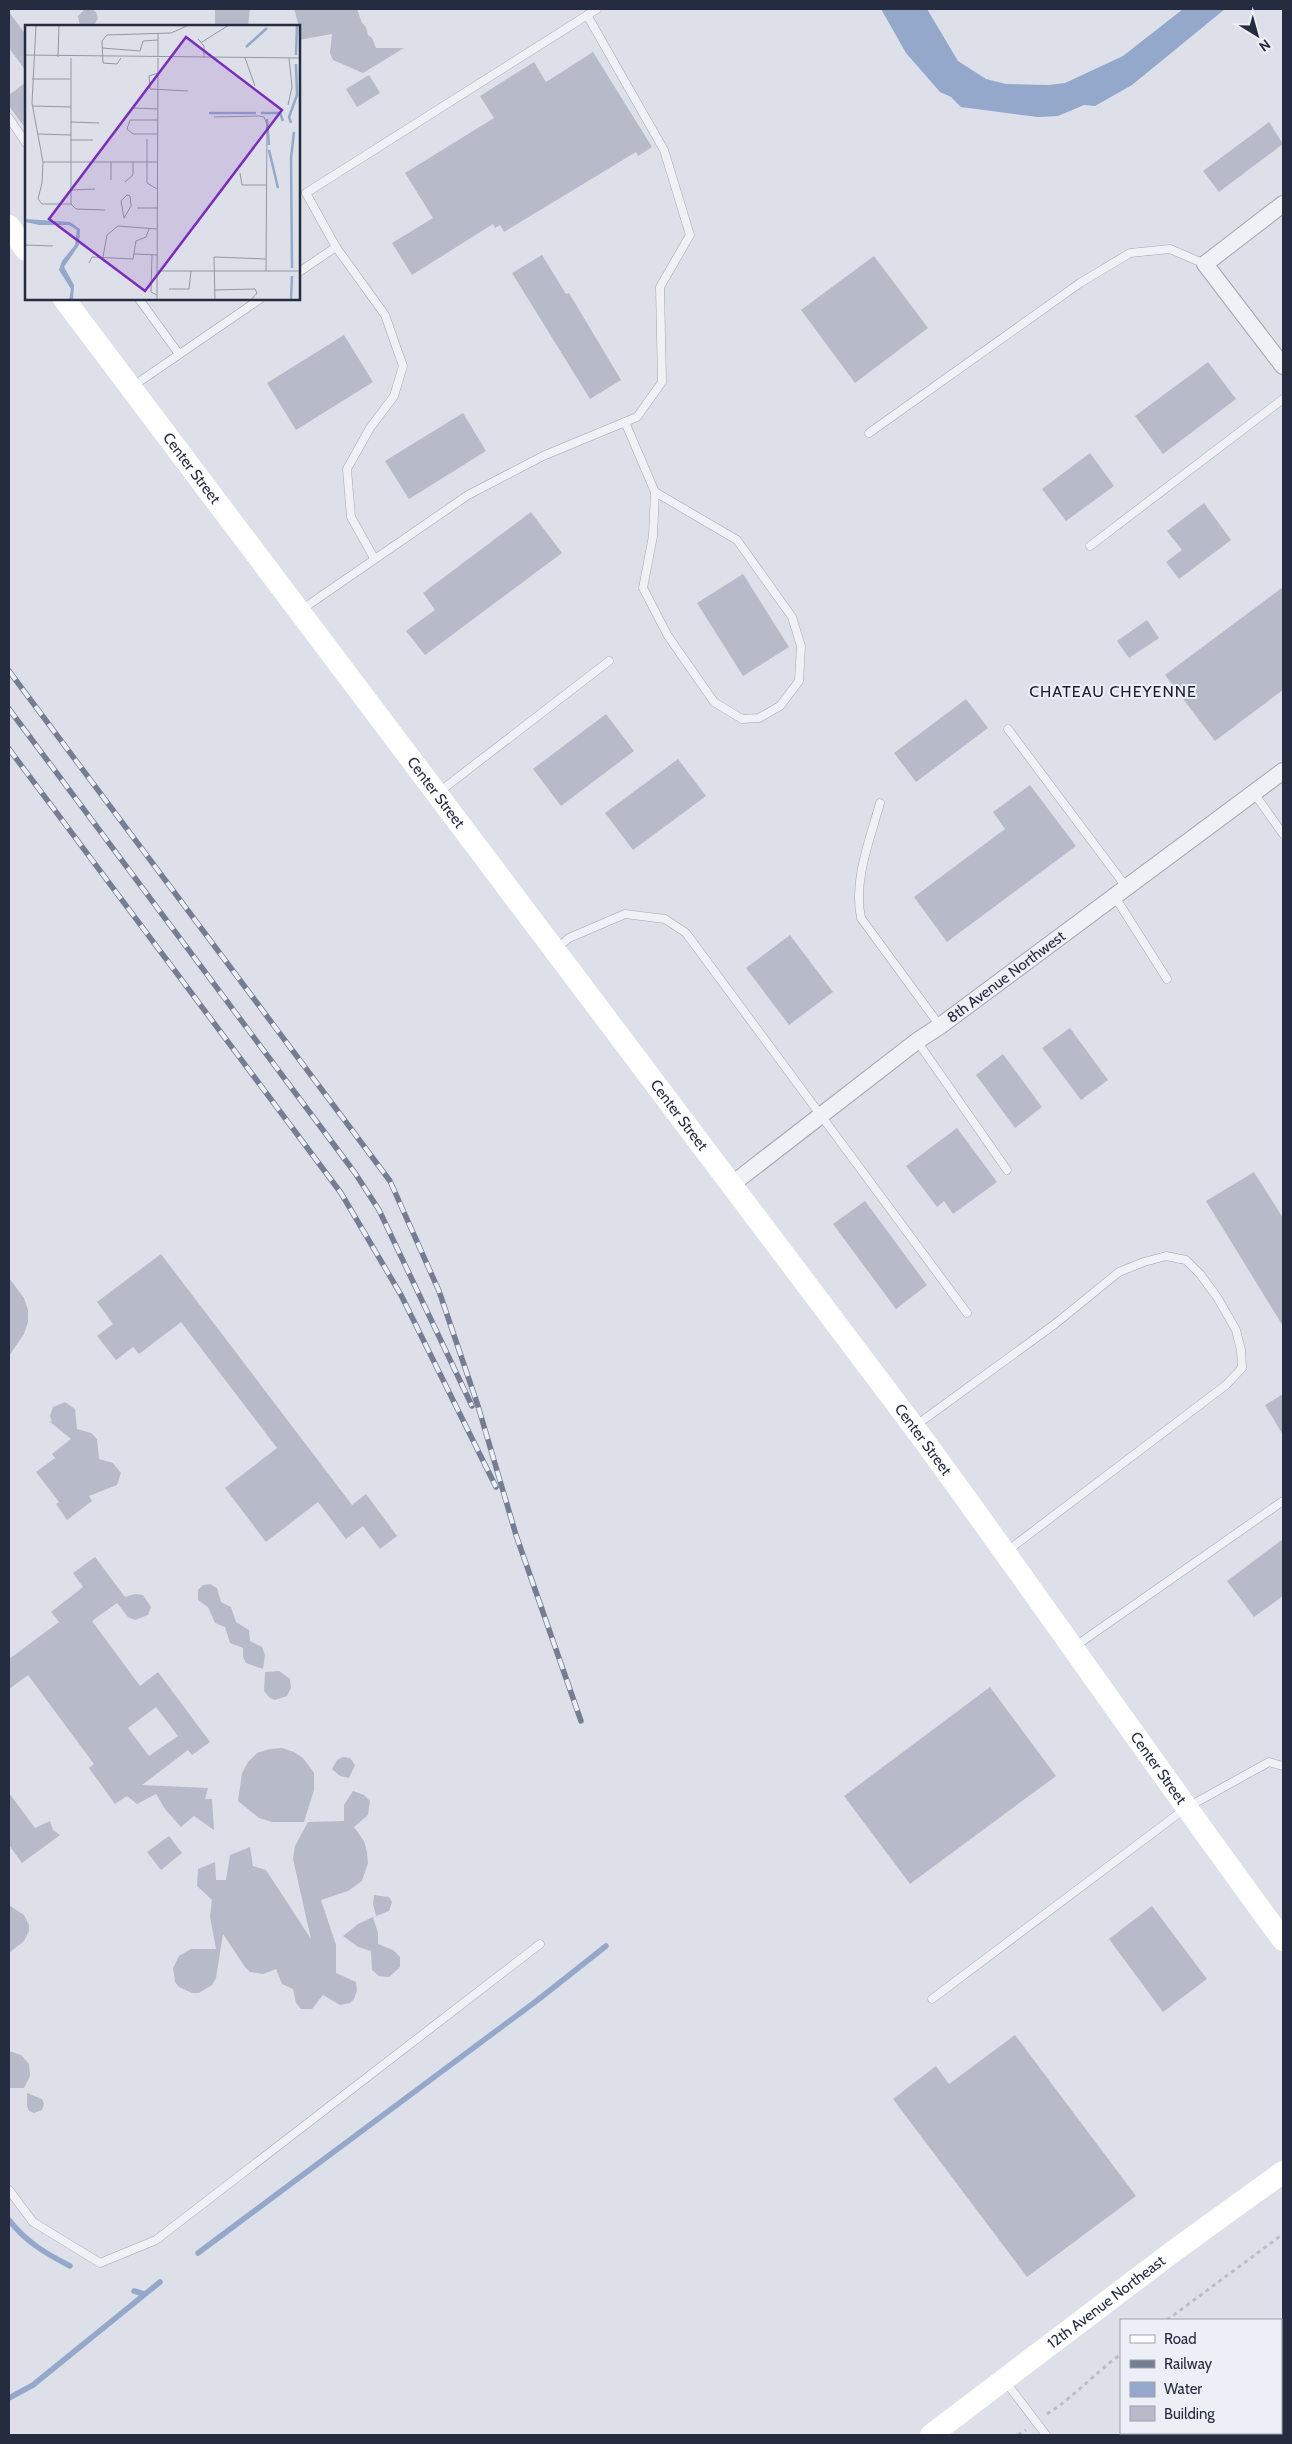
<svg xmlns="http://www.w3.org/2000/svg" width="1292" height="2444" viewBox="0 0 1292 2444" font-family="Cabin,sans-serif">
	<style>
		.water { fill: #94a8cc }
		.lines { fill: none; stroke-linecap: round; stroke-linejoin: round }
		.stream { stroke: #94a8cc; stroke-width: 5.5 }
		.building { fill: #b7bbc9; fill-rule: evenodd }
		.lane-casing { stroke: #a2a6b2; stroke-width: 9 }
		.street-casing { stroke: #a2a6b2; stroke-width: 18 }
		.path { stroke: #bbbec7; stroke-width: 3; stroke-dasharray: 4 4; stroke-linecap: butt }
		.lane { stroke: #f0f1f6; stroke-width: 8 }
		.street { stroke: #f0f1f6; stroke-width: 16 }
		.secondary { stroke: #fff; stroke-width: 22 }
		.rail-casing { stroke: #757d93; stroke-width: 5.5 }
		.rail { stroke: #eceff6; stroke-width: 4; stroke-dasharray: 11; stroke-linecap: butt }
		.labels { text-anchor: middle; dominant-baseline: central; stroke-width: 4; stroke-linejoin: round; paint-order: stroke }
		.street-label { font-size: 15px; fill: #252c40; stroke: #eceff6 }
		.neighbourhood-label { font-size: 16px; letter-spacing: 1px; fill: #171d31; stroke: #eceff6 }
		.inset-river { fill: none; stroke: #94a8cc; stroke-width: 2.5 }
		.inset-road { fill: none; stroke: #9398a5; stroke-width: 1 }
		.view { fill: #7b2cbf; fill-opacity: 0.15; stroke: #7b2cbf; stroke-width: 2.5 }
		.inset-edge { fill: none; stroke: #252c40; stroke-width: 2.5 }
	</style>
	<rect width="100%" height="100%" fill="#dde0e8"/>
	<!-- water -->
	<path class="water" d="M881,9h46l31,52 28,18 20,5 43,1 16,-2 58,-27 60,-47h42l-93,76 -37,21 -11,-1 -26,11 -20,1 -77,-10 -10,-10 -11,-5 -34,-39z"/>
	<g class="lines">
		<!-- stream -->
		<g class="stream">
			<path d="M9,2220c17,22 36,33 61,46"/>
			<path d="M198,2253l341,-254 67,-53"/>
			<path d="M134,2291l10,3"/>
			<path d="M9,2398l24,-13 127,-103"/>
		</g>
	</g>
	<!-- building -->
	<g class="building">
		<path d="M85,9h7l4,3 2,6 -4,8h-14l-2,-10z"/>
		<path d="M215,9h35l-2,17h-33z"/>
		<path d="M294,9h63l5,14 4,4 2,8 4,3 4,10h28l-41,25 -30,-13 -3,-7 2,-19 -33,6v-14z"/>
		<path d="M9,12l17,23v36l-17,-23z"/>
		<path d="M593,52l59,95 -14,9 -2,-4 -132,80 -4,-7 -5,3 -2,-4 -81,51 -20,-32 41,-25 -28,-45 89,-55 -14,-22 54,-34 12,20z"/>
		<path d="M369,75l11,18 -23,14 -11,-18z"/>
		<path d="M26,82v47l-17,-23v-11z"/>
		<path d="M1269,122l14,22 -64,48 -16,-21z"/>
		<path d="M542,255l24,39 3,-1 52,87 -31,19 -78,-126z"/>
		<path d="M874,256l54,72 -73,55 -54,-73z"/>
		<path d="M344,335l29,47 -77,48 -29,-47z"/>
		<path d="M1208,362l28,37 -73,55 -28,-38z"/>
		<path d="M463,413l23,38 -77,48 -24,-38z"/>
		<path d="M1090,453l24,33 -48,35 -24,-32z"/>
		<path d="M1204,503l27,37 -52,39 -13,-17 16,-12 -15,-19z"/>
		<path d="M531,512l31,41 -137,102 -19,-24 29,-21 -12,-17z"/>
		<path d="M743,574l46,73 -46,29 -46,-73z"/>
		<path d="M1283,587v103l-68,51 -50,-66z"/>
		<path d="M1147,620l12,18 -30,20 -12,-17z"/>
		<path d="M966,699l22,29 -72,54 -22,-29z"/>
		<path d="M606,714l28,37 -73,55 -28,-37z"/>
		<path d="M678,759l28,37 -73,54 -28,-37z"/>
		<path d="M1030,785l46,61 -129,96 -33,-45 91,-68 -12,-17z"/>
		<path d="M790,935l43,57 -44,33 -43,-57z"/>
		<path d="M1070,1028l38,52 -27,20 -39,-52z"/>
		<path d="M1003,1054l39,53 -27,21 -39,-53z"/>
		<path d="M957,1128l40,54 -44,32 -9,-13 -7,6 -31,-41z"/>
		<path d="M1254,1172l29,46v108l-77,-125z"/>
		<path d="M865,1201l62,84 -31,24 -63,-85z"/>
		<path d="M161,1254l191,251 14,-11 31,42 -17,13 -17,-23 -17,13 -28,-37 -52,40 -41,-54 52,-40 -96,-126 -42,32 -6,-7 -17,13 -19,-24 16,-12 -16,-22z"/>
		<path d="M9,1278l15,20 4,12v12l-4,12 -15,22z"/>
		<path d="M1283,1394v41l-18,-30z"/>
		<path d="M65,1402l10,7 2,20 14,4 6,6 2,20 14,4 8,10 -4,12 -28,11 3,5 -25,19 -11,-16 3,-2 -23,-30 19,-14 -3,-4 19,-15 -22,-18 3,1 -2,-6 3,-9z"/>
		<path d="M1283,1539v57l-29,21 -27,-36z"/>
		<path d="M95,1557l30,40 10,-3 8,1 8,12 -3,8 -13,5 -7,-3 -11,-14 -25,18 48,65 18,-14 52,70 -18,13 -4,-5 -46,35 66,3 -3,11h7l2,31 -20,-14 -13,11 -16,-18 -9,-15 -19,10 -10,-8 -12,8 -26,-36 5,-4 -66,-89 -19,14v-30l50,-37 -8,-10 32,-25 -10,-14zM156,1707l22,29 -29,20 -21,-28z"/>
		<path d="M210,1584l7,4 4,14 10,5 5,15 13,8 1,11 12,6 3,8 -2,14 -17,-6 -3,-6v-9l-13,-5 -5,-16 -10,-4 -7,-16 -10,-7v-10l5,-5z"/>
		<path d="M279,1671l11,8 1,9 -4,8 -12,4 -5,-2 -6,-7 1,-19z"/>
		<path d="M990,1687l66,89 -146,108 -66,-88z"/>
		<path d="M282,1748l12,4 9,6 11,15v17l-10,32h-32l-13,-4 -21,-17 4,-28 6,-11 9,-9 13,-4z"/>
		<path d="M343,1757l7,1 5,7 -6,13 -9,-2 -8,-7 5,-9z"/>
		<path d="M353,1791l11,4 6,6 -2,14 -14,12 10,14 3,11 1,11 -6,18 -14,10 -27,9 15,45v28l20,9 1,8 -3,9 -4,4 -10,2 -17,-10 -11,14h-11l-5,-6 -3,-14 -11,-5 -6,-15 -13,5 -13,-2 -5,-5 -22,-33 -7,44 -4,7 -13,8h-7l-13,-6 -4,-5 -2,-14 6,-12 12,-7h25l-6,-32 2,-17 -15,-14 1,-17 17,-7 1,18h10l4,-25 20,-8 3,19 13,4 45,69 -18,-80 2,-13 13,-24 36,-1v-16z"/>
		<path d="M9,1793l26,35 15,-7 3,9 7,5 -38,28 -13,-18z"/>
		<path d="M169,1836l13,17 -21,17 -14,-18z"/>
		<path d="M374,1895l15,2 3,5 -3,9 -13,5 -3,-12z"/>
		<path d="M9,1905l15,10 5,10v6l-5,10 -15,12z"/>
		<path d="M1152,1906l55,73 -44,33 -54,-73z"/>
		<path d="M373,1917l5,16v11l15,6 7,7v10l-11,10 -10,-1 -7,-6 -1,-19 -13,-4 -15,-11 15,-12z"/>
		<path d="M1015,2035l121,161 -109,81 -134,-178 43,-33 13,18z"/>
		<path d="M9,2051l12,4 8,9 1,12 -6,12h-15z"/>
		<path d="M27,2093l15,6 2,5 -2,6 -8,3 -5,-2 -2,-5z"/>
	</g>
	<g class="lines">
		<!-- lane casing -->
		<g class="lane-casing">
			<g id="lane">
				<path d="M9,118l17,25"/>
				<path d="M299,272l37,-25"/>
				<path d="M139,299l40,55"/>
				<path d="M133,386l127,-87"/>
				<path d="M625,422l30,70"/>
				<path d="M869,433l211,-150 50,-30 40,-4 35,15"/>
				<path d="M655,492l82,48 55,77 9,29 -2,35 -19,25 -21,12 -17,1 -28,-17 -46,-66 -25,-48 10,-52z"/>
				<path d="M1090,546l193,-147"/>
				<path d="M374,558l-23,-41 -4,-48 23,-41 24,-32 9,-30 -18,-51 -49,-68 -30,-54 291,-184"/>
				<path d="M301,610l167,-115 75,-39 94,-39 25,-35 -2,-95 30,-52 -26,-85 -77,-135"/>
				<path d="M1008,729l119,159"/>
				<path d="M439,792l170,-131"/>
				<path d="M1254,793l29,41"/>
				<path d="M880,803c-10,37 -27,77 -19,115l79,108"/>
				<path d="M1115,897l52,82"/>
				<path d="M556,949l13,-11 56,-24 40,5 21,14 281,380"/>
				<path d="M917,1041l90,129"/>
				<path d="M915,1426l140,-102 64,-52 25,-10 22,-6 20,4 14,14 17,23 19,33 5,20 1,18 -16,17 -219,166"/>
				<path d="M1074,1647l209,-146"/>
				<path d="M932,1999l254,-191 83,-46 14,4"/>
				<path d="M9,2190l24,32 67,41 56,-23 384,-296"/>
				<path d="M1005,2381l41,54"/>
			</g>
		</g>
		<!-- street casing -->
		<g class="street-casing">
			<g id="street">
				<path d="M1283,204l-78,60 78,102"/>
				<path id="s1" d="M731,1185l186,-144 23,-15 343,-255"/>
			</g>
		</g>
		<!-- path -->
		<g class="path">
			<path d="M1167,2320l116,-86"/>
			<path d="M1047,2414c27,-17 48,-41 74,-60"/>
			<path d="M1018,2435l8,-5"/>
		</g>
		<!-- lane -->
		<use href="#lane" class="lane"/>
		<!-- street -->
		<use href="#street" class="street"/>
		<!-- secondary -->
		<g class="secondary">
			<path d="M9,226l17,24"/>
			<path id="s2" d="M64,299l850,1128c125,170 244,344 369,513"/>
			<path id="s3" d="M931,2435l240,-182 112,-81"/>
		</g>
		<!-- rail casing -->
		<g class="rail-casing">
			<g id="rail">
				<path d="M9,671l381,510 49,110 39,115 38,129 65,186"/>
				<path d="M9,709l346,464 24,37 93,196"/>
				<path d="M9,749l332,444 60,102 95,192"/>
			</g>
		</g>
		<!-- rail -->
		<use href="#rail" class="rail"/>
	</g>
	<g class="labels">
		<!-- street labels -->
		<g class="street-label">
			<text stroke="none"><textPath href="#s2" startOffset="212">Center Street</textPath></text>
			<text stroke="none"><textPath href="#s2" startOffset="618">Center Street</textPath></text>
			<text stroke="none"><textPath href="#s1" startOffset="345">8th Avenue Northwest</textPath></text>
			<text stroke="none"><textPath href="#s2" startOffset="1022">Center Street</textPath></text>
			<text stroke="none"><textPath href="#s2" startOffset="1428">Center Street</textPath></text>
			<text stroke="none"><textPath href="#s2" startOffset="1832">Center Street</textPath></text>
			<text stroke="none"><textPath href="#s3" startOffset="220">12th Avenue Northeast</textPath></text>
		</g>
		<!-- neighbourhood labels -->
		<g class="neighbourhood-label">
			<text x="1113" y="691">CHATEAU CHEYENNE</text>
		</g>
	</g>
	<!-- overview -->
	<g transform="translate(25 25)">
		<rect width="275" height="275" fill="#dde0e8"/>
		<path d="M0,194l45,3 10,7 -1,16 -15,22 10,18 -1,15h-4l2,-11 -12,-19 3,-9 13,-16 2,-15 -8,-5h-30l-14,-3z" fill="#94a8cc"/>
		<path class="inset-river" d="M221,22l21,-19M271,30l1,-30M184,88h47M236,88h19l3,8M242,94l2,26M266,98l-2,-6 8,-22 -1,-31M244,125l9,38M267,243l-1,-110 3,-26M266,275l1,-24"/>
		<path class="inset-road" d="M11,0l-4,78 11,59 -1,21 -4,16 4,5h29M133,8v23M173,14l6,7v12M177,17l27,-17M77,23l38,3 3,-10 15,-1M0,30l275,3M33,32l1,-32M46,33v146M96,33l-4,6 -14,-1 -1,-22 5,-6 64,-2 18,-8M220,33l10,28M133,48l-9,3 1,13 38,2M7,54h38M263,80l4,-18 -3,-29M8,81l38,1M109,83l23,1M189,92l45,-1 5,1 3,7 -1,147M46,97l28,1M13,109l33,1M132,109h-24l-6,-5 3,-9h27M122,114v44l10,6M45,115h23M18,137h114M215,148l2,12h24M86,155v-18M100,157l8,-7v-13M46,165l24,-1M102,170l3,1 1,10 -7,12 -3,-17zM46,179l5,5 29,1M112,183h20M0,220l28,1M109,229l23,1M127,230l-1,37 6,3M78,232l4,-22 11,-9 39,3M64,238l3,-6 41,2 3,-18 10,-4 3,-8M132,246h143M144,264h20l2,-18M190,265l40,-1 2,4 -6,7M132,275l1,-242M190,275l-1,-43 52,2"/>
		<path class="view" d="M161,12l96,73 -137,181 -96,-72z"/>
		<rect width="275" height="275" class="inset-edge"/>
	</g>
	<!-- border -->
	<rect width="1292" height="2444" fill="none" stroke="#252c40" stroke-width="20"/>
	<!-- legend -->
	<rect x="1120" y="2319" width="162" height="115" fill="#eceff6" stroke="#9ca1ad"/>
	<rect x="1130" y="2335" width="25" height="8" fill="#ffffff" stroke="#9ca1ad"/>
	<text x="1164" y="2344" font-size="15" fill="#252c40">Road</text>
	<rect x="1130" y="2360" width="25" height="8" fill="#757d93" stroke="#9ca1ad"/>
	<text x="1164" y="2369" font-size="15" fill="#252c40">Railway</text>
	<rect x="1130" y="2382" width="25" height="15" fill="#94a8cc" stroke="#9ca1ad"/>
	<text x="1164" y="2394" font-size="15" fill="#252c40">Water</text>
	<rect x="1130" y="2406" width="25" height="15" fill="#b7bbc9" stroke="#9ca1ad"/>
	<text x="1164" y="2419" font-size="15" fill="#252c40">Building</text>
	<!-- north arrow -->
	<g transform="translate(1257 35) rotate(143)" stroke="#eceff6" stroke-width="4" paint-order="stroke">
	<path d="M0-4L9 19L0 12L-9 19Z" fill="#252c40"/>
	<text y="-8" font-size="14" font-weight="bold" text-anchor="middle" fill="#252c40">N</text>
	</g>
</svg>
